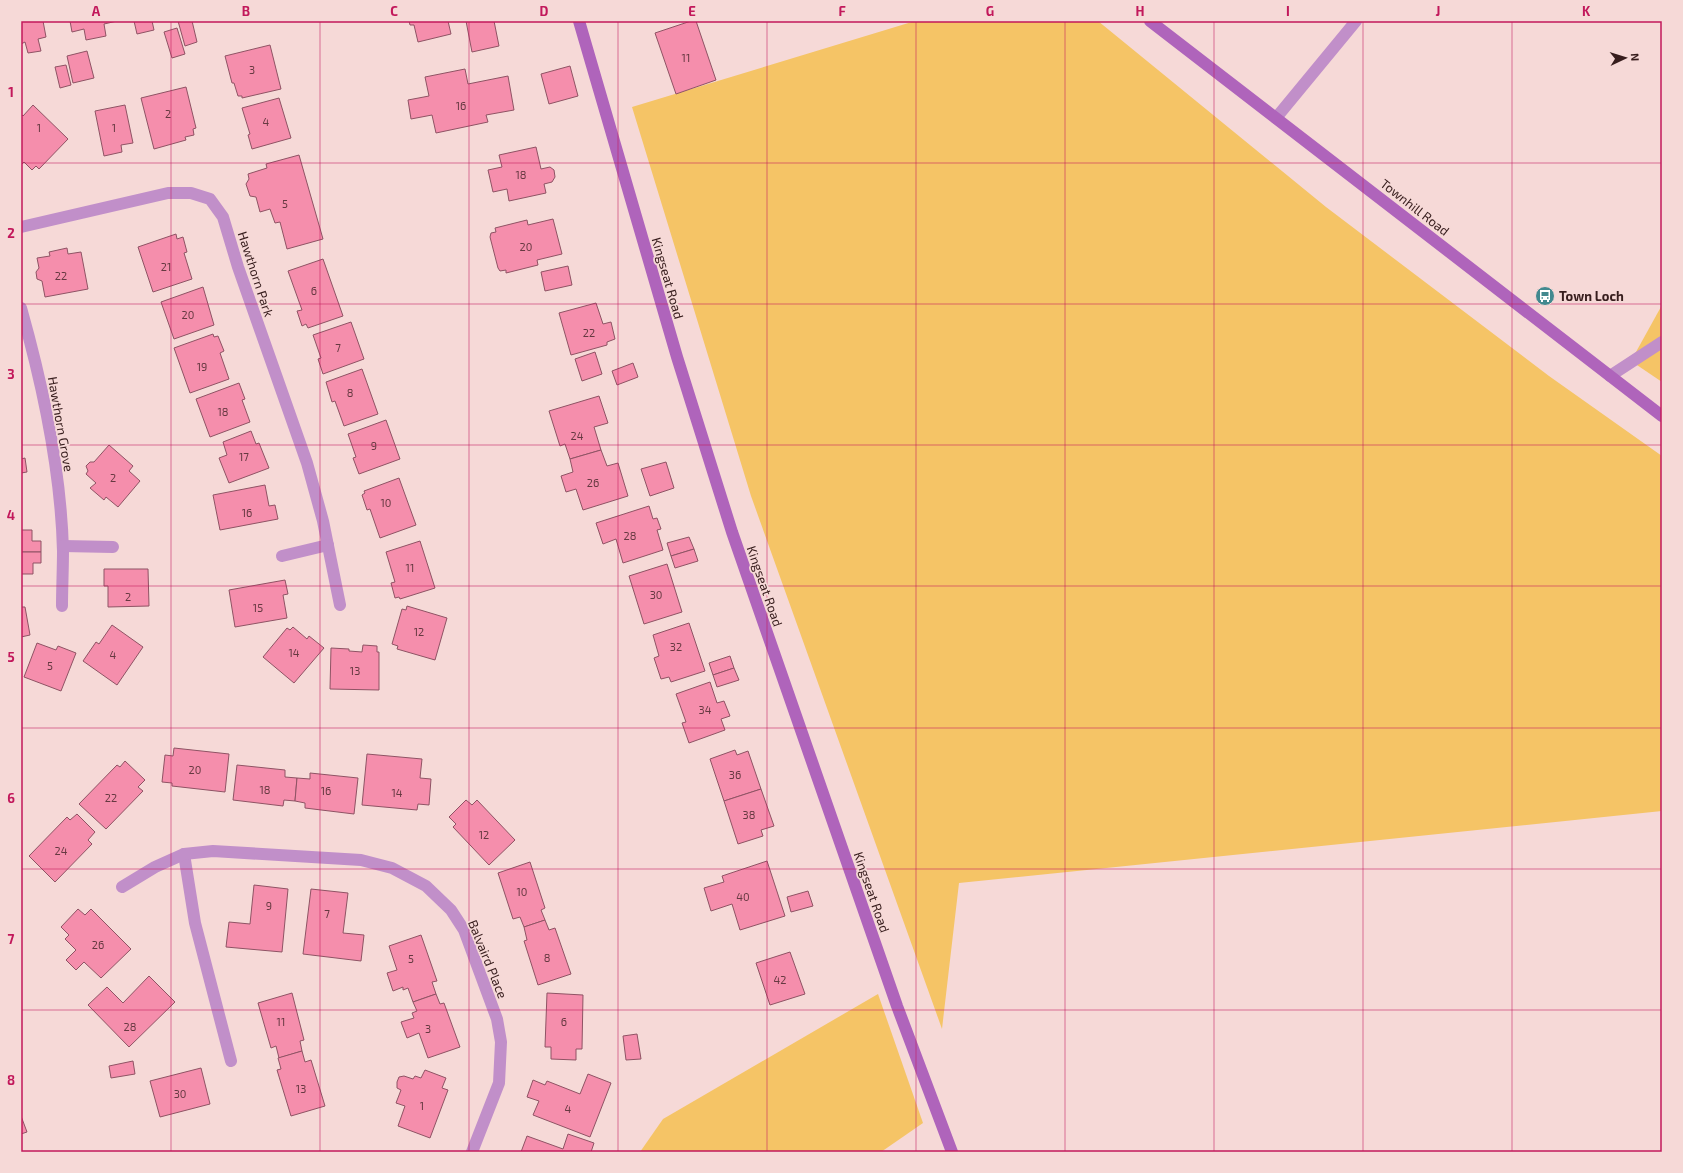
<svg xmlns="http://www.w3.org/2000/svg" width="1683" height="1173" viewBox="0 0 1683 1173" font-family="'Exo 2',sans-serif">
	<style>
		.green { fill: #f5c466 }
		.building { fill: #f58eac; stroke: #8f5364 }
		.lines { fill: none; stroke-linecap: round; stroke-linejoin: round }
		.lane { stroke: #c18fc9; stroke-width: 12 }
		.street { stroke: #c18fc9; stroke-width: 12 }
		.secondary { stroke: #af64bb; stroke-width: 12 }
		.grid { fill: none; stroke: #c2185b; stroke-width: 1; stroke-opacity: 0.55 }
		.labels { text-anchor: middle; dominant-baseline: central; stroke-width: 3.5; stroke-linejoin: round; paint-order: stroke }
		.number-label { font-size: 11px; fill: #663941 }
		.street-label { font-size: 13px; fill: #371d1d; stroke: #f6d9d7 }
		.poi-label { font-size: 13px; font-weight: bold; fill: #371d1d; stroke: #f6d9d7; text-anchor: start }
		.neatline { fill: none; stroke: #c2185b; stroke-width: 1.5 }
		.grid-label { font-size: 13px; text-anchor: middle; font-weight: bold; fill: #c2185b }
	</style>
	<rect width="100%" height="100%" fill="#f6d9d7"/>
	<!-- green -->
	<g class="green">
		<path d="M915,21h183l228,186 223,169 113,80v355l-703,72 -17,146 -191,-533 -119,-389z"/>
		<path d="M1662,305v77l-31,-21z"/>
		<path d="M878,994l45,129 -42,29h-241l23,-33z"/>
	</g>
	<!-- building -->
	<g class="building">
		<path d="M21,21h22l3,16 -8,2 3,12 -13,2 -3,-11 -4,2z"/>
		<path d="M70,21h47l-13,3 2,12 -20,4 -2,-11 -12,3z"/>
		<path d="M134,21h18l2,9 -17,4z"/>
		<path d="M178,21h14l5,21 -12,4z"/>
		<path d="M409,21h39l3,13 -33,8 -4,-17h-4z"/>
		<path d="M466,21h28l5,25 -27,6z"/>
		<path d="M691,21h5l20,59 -40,14 -21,-61z"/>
		<path d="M177,28l8,26 -13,4 -8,-26z"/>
		<path d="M270,45l11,44 -39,9v-2h-4l-4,-13h-2l-7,-27z"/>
		<path d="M87,51l7,27 -21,5 -6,-27z"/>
		<path d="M66,65l5,20 -11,3 -5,-21z"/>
		<path d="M570,66l8,30 -29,8 -8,-30z"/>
		<path d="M465,69l3,15 40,-8 6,34 -28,5 2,7 -52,11 -4,-18 -21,4 -3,-19 21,-4 -4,-19z"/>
		<path d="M186,87l10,41 -3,1 1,6 -9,2 1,3 -32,9 -13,-51z"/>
		<path d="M279,98l12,40 -39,11 -4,-14 2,-1 -8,-26z"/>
		<path d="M33,105l35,34 -29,30 -3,-3 -4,4 -8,-8 -2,2 -1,-1v-49l2,2z"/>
		<path d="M125,105l8,38 -12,2 1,7 -18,4 -9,-45z"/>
		<path d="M536,147l5,22 9,-2 4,3 1,7 -3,5 -8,2 2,9 -37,8 -2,-12 -14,3 -5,-22 14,-3 -3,-12z"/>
		<path d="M299,155l24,84 -36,10 -7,-27 -5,1 -5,-14 -10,3 -4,-15 -6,-1 -4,-12 3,-5 -1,-5 19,-6 -1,-4z"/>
		<path d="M553,219l9,35 -25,6 1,5 -32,8v-3l-6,1 -2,-3 -8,-31 1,-4 5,-1 -1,-4 32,-8 1,5z"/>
		<path d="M176,234l1,5 6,-2 4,15 -3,1 8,26 -39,13 -15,-45z"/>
		<path d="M67,248l1,6 13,-2 7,37 -43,8 -3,-16 -5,-2 -1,-7 3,-4 -2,-10 13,-2 -1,-4z"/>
		<path d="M323,259l20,57 -35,12 -2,-4 -4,2 -5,-15 5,-1 -14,-39z"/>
		<path d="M568,266l4,19 -27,6 -4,-19z"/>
		<path d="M203,287l11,38 -40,14 -13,-37z"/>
		<path d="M596,303l7,21 8,-2 4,17 -8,3v3l-36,10 -12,-42z"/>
		<path d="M351,322l13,37 -41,15 -5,-15 3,-1 -8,-23z"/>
		<path d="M213,334l1,3 4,-1 6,15 -4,2 9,26 -39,14 -16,-45z"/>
		<path d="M595,352l7,22 -20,7 -7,-22z"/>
		<path d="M633,363l5,14 -21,8 -5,-14z"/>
		<path d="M362,369l16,45 -34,12 -9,-25 -3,1 -6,-20z"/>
		<path d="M239,383l6,16 -3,1 8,22 -40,15 -14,-38z"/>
		<path d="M599,396l9,27 -14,4 7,23 -31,9 -5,-15 -5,2 -11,-35z"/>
		<path d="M386,420l14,39 -41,15 -6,-16 3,-1 -8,-23z"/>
		<path d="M251,431l5,13 3,-1 10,25 -40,15 -10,-25 8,-3 -4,-13z"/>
		<path d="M109,445l24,21 -4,5 11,10 -22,26 -12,-10 -2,3 -14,-12 6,-5 -10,-9 2,-3 -2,-5 4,-4h4z"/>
		<path d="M601,450l6,16 11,-3 10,33 -45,14 -7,-21 -10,3 -5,-16 12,-4 -3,-13z"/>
		<path d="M25,458l2,14 -6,1v-14z"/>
		<path d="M666,462l8,26 -24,8 -9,-27z"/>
		<path d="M399,478l17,47 -36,13 -10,-29 -3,1 -5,-15 3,-2 -1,-2z"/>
		<path d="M265,485l4,21 6,-1 3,14 -58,11 -7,-35z"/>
		<path d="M649,506l4,13 4,-1 4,11 -4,1 6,20 -40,13 -7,-24 -13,5 -7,-21z"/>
		<path d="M21,530h11v11h9v11h-20z"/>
		<path d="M689,537l5,12 -23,7 -4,-13z"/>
		<path d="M420,541l15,47 -35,11 -1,-2 -4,1 -4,-15 4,-1 -9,-30z"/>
		<path d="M694,549l4,12 -23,7 -4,-12z"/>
		<path d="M21,552h20v11h-8v11h-12z"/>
		<path d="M667,564l15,48 -38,12 -15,-48z"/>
		<path d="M104,569h44l1,37 -41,1v-21h-4z"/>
		<path d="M285,580l3,14 -5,1 4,23 -52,9 -6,-37z"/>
		<path d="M407,606l40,12 -12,42 -38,-11 1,-3 -6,-2 10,-35 4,1z"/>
		<path d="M21,607h4l5,28 -9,2z"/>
		<path d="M689,623l16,48 -34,11 -2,-5 -8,2 -7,-21 5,-2 -6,-21z"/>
		<path d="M112,625l31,22 -26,38 -34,-24 13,-19 3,2z"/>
		<path d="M293,627l14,12 2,-3 15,12 -30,35 -31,-26 24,-29 3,2z"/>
		<path d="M37,643l19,7 2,-4 18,7 -15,38 -37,-14z"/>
		<path d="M363,645l14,1v6h2v38l-49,-1 1,-41 18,1v2l13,1z"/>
		<path d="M730,656l4,12 -21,7 -4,-12z"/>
		<path d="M734,668l5,12 -22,7 -4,-12z"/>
		<path d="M710,682l7,21 7,-2 6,15 -9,3 4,11 -36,13 -7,-20 4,-1 -10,-28z"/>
		<path d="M174,748l55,6 -4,38 -53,-6v-3l-10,-1 3,-27 8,1z"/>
		<path d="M735,750l2,5 11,-4 13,38 -37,12 -14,-42z"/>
		<path d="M367,754l55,5 -2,19 11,1 -2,26 -11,-1 -1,6 -55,-5z"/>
		<path d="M125,761l20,19 -7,7 5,4 -37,38 -27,-25 38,-39 3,2z"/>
		<path d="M237,765l48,5v7l12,1 -2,23 -11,-1 -1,6 -50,-6z"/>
		<path d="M310,773l48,5 -4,36 -49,-6v-5l-10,-2 2,-23 13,1z"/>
		<path d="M761,789l13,37 -13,4 2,6 -25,8 -14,-43z"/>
		<path d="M466,800l6,5 5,-5 38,40 -26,25 -36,-38 3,-3 -7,-7z"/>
		<path d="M77,814l18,18 -7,8 4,4 -37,38 -26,-26 38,-39 3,3z"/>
		<path d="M767,861l18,55 -45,14 -8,-26 -21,7 -7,-23 20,-6 -2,-6z"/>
		<path d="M530,862l15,46 -4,2 4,10 -21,7 -4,-10 -7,2 -15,-46z"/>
		<path d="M254,885l34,4 -6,63 -56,-5 3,-25 21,2z"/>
		<path d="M311,889l37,4 -5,40 21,2 -3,26 -58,-7z"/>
		<path d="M808,891l5,15 -22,6 -4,-15z"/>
		<path d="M78,909l7,6 6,-6 40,40 -30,29 -17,-16 -8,8 -10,-10 10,-10 -11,-11 4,-4 -8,-8z"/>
		<path d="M545,920l4,10 6,-2 16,46 -33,11 -14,-44 3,-1 -3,-13z"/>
		<path d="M421,935l16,46 -5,1 4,12 -23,8 -5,-14 -5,2v-3l-10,4 -6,-18 10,-3 -8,-24z"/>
		<path d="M790,952l15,42 -35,11 -14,-42z"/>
		<path d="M149,976l26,26 -46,45 -41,-42 19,-18 16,16z"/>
		<path d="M292,993l12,47 -4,1 2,10 -23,7 -3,-12 -5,2 -13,-45z"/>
		<path d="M547,993l36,2 -1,54h-6v11l-25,-1v-12h-6z"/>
		<path d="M436,994l4,10 4,-1 16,44 -32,11 -9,-25 -12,5 -6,-16 13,-4 -2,-5 5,-2 -4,-9z"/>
		<path d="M637,1034l4,25 -15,1 -3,-24z"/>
		<path d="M302,1051l3,11 6,-2 14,46 -34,10 -14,-46 4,-1 -3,-11z"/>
		<path d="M133,1061l2,13 -24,4 -2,-12z"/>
		<path d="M201,1068l9,36 -50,13 -10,-36z"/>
		<path d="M425,1070l21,8 -4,10 6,2 -18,48 -32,-12 7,-20 -9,-3 5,-13 -4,-2v-6l2,-5 5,-1 9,3 2,-3 6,2z"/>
		<path d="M588,1074l23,9 -21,54 -57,-22 6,-14 -12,-4 6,-17 12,5 2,-4 33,13z"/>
		<path d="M21,1116l6,16 -6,2z"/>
		<path d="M568,1134l26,9 -3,9h-70l6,-16 36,13z"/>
	</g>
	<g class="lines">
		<!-- lane -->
		<path class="lane" d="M1610,376l52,-34"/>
		<!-- street -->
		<g class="street">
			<path d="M1276,118l80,-97"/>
			<path d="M21,227l147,-34h23l19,6 13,18 15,50 69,196 16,58 17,84"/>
			<path d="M21,308c22,78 40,161 42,243 0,18 -1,37 -1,55"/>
			<path d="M63,546l50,1"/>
			<path d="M282,556l46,-11"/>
			<path d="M184,854l11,69 36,138"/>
			<path d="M122,887l33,-20 29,-13 29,-3 148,9 31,8 34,18 25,24 13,20 33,89 4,23 -2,41 -27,69"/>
		</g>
		<!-- secondary -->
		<g class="secondary">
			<path d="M579,21l98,336 55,175 165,474 55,146"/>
			<path d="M1150,21l512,395"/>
		</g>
	</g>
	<!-- grid -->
	<path class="grid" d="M171,21v1131M320,21v1131M469,21v1131M618,21v1131M767,21v1131M916,21v1131M1065,21v1131M1214,21v1131M1363,21v1131M1512,21v1131M21,163h1641M21,304h1641M21,445h1641M21,586h1641M21,728h1641M21,869h1641M21,1010h1641"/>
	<!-- icons -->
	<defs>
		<g id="bus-disc" transform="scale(1)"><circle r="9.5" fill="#42898f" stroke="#f6d9d7"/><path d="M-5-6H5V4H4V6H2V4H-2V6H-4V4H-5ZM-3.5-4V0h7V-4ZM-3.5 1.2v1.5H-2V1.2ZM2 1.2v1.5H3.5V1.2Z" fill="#fff"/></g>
	</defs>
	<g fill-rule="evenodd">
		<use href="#bus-disc" x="1545" y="296"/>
	</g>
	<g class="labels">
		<!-- number labels -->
		<g class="number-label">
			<text x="686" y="57">11</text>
			<text x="252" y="69">3</text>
			<text x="461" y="105">16</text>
			<text x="168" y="113">2</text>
			<text x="266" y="121">4</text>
			<text x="39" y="127">1</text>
			<text x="114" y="127">1</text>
			<text x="521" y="174">18</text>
			<text x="285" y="203">5</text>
			<text x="526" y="246">20</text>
			<text x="166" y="266">21</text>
			<text x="61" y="275">22</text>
			<text x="314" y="290">6</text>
			<text x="188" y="314">20</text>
			<text x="589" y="332">22</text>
			<text x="338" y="347">7</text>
			<text x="202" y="366">19</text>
			<text x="350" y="392">8</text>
			<text x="223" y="411">18</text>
			<text x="577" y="435">24</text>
			<text x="374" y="445">9</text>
			<text x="244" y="456">17</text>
			<text x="113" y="477">2</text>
			<text x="593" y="482">26</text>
			<text x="386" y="502">10</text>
			<text x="247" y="512">16</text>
			<text x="630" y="535">28</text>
			<text x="410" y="567">11</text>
			<text x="656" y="594">30</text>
			<text x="128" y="596">2</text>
			<text x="258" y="607">15</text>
			<text x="419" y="631">12</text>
			<text x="676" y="646">32</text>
			<text x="294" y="652">14</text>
			<text x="113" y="654">4</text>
			<text x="50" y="665">5</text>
			<text x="355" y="670">13</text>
			<text x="705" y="709">34</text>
			<text x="195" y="769">20</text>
			<text x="735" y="774">36</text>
			<text x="265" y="789">18</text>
			<text x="326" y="790">16</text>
			<text x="397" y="792">14</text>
			<text x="111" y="797">22</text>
			<text x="749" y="814">38</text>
			<text x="484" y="834">12</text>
			<text x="61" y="850">24</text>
			<text x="522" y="891">10</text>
			<text x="743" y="896">40</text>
			<text x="269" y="905">9</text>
			<text x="327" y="913">7</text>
			<text x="98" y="944">26</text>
			<text x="547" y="957">8</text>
			<text x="411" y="958">5</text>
			<text x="780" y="979">42</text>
			<text x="281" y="1021">11</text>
			<text x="564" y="1021">6</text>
			<text x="130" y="1026">28</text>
			<text x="428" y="1028">3</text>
			<text x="301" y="1088">13</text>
			<text x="180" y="1093">30</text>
			<text x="422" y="1105">1</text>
			<text x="568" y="1108">4</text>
		</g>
		<!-- street labels -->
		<g class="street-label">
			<text transform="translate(1415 207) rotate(38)">Townhill Road</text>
			<text transform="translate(256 274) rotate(72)">Hawthorn Park</text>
			<text transform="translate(668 278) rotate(74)">Kingseat Road</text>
			<text transform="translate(61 424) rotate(80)">Hawthorn Grove</text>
			<text transform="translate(765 586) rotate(71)">Kingseat Road</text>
			<text transform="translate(872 892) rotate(71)">Kingseat Road</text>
			<text transform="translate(488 959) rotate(68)">Balvaird Place</text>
		</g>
		<!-- poi labels -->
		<g class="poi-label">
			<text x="1559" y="296">Town Loch</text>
		</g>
	</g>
	<!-- border -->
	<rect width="1683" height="1173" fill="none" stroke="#f6d9d7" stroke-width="44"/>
	<!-- north arrow -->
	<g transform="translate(1625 58) rotate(86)" stroke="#f6d9d7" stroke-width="3" paint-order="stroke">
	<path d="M0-3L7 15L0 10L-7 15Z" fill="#371d1d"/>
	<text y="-6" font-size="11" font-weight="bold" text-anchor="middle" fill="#371d1d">N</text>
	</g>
	<rect x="22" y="22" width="1639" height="1129" class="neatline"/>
	<g class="grid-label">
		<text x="96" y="16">A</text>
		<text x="246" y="16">B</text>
		<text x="394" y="16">C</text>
		<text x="544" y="16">D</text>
		<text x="692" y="16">E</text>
		<text x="842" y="16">F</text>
		<text x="990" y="16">G</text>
		<text x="1140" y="16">H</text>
		<text x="1288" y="16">I</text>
		<text x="1438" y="16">J</text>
		<text x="1586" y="16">K</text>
		<text x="11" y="97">1</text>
		<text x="11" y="238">2</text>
		<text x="11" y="379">3</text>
		<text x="11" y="520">4</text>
		<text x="11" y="662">5</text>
		<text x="11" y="803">6</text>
		<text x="11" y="944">7</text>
		<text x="11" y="1085">8</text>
	</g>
</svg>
